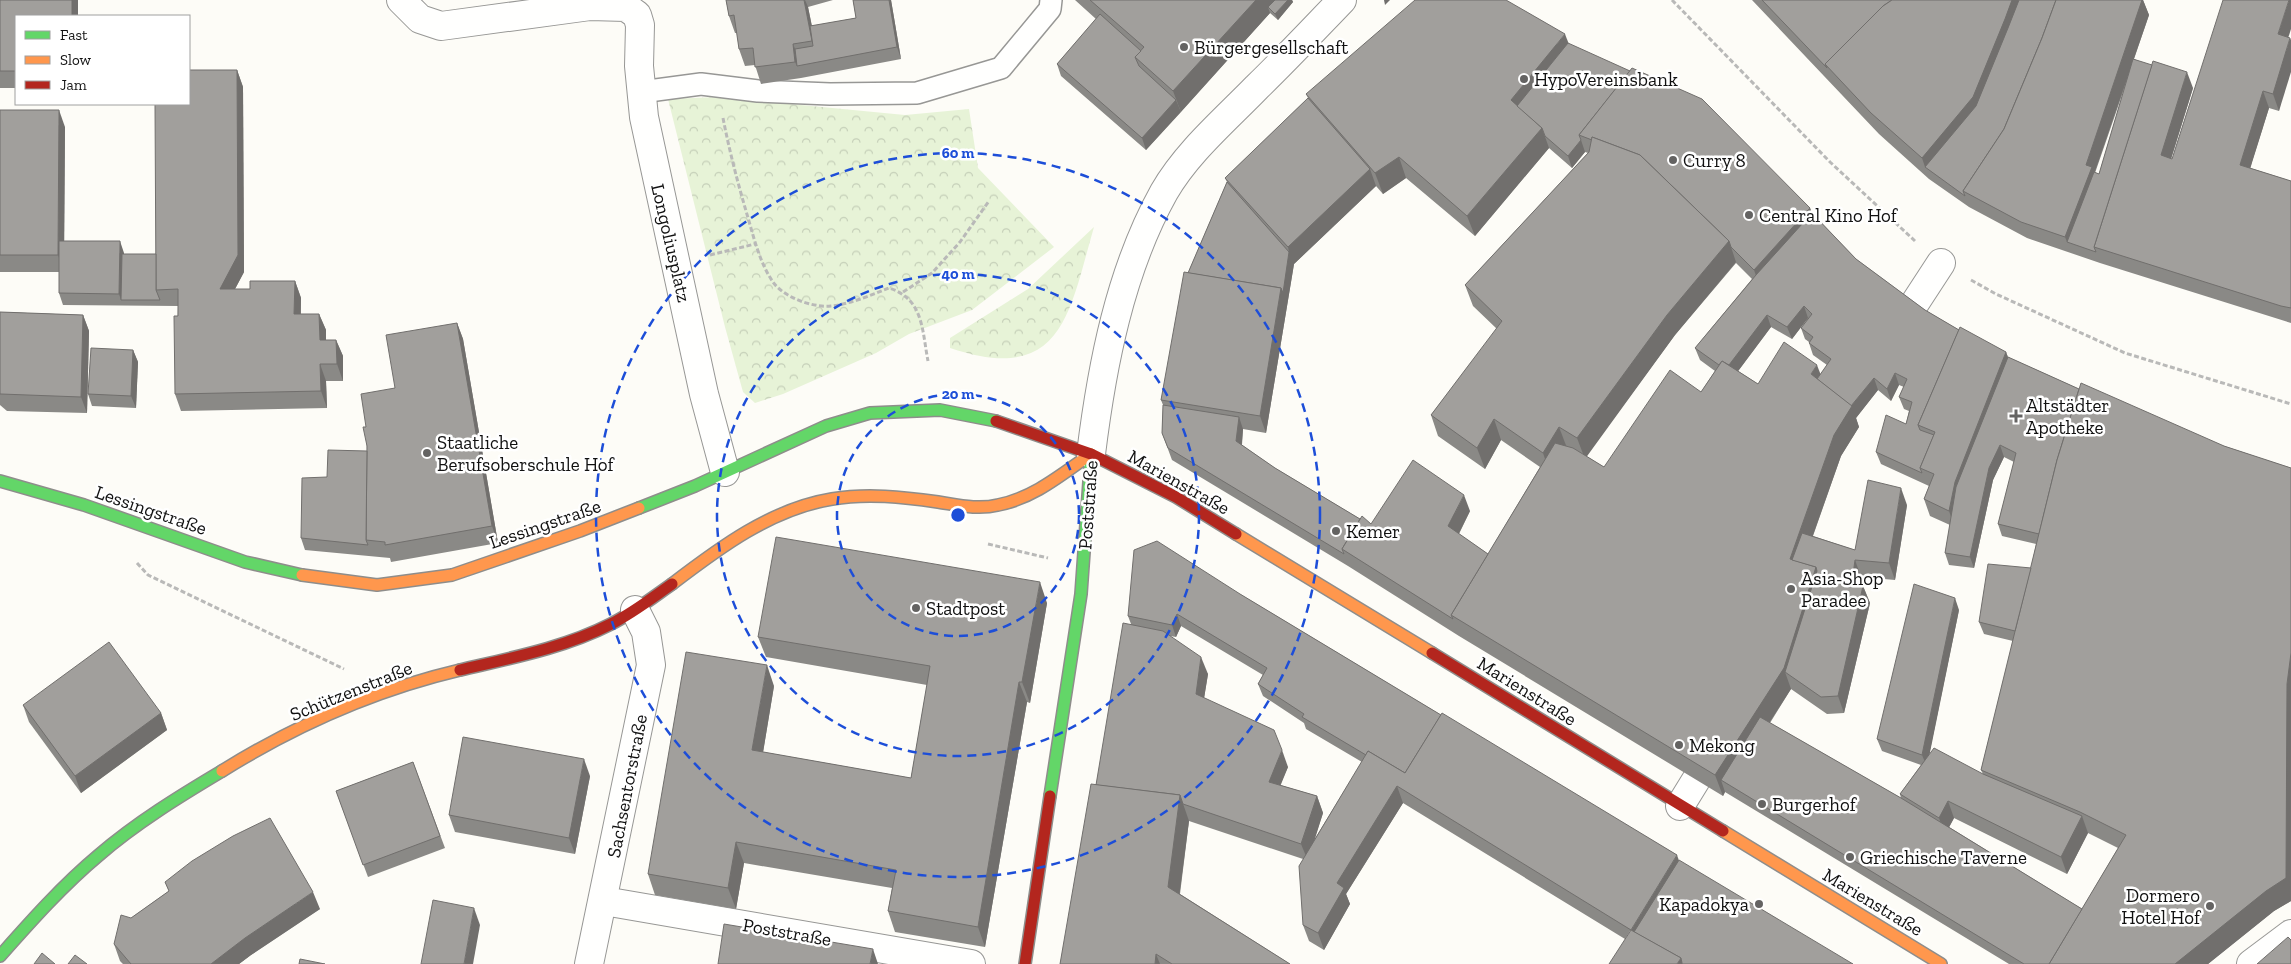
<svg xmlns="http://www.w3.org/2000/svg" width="2291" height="964" viewBox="0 0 2291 964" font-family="'Zilla Slab',serif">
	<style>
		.park { fill: url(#park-crowns) }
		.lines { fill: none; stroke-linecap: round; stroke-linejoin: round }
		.lane-casing { stroke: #979795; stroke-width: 24 }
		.street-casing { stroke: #979795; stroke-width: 30 }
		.fast-casing { stroke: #8e8d8b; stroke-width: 14 }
		.slow-casing { stroke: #8e8d8b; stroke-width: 14 }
		.jam-casing { stroke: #8e8d8b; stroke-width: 14 }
		.path { stroke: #b9b9b8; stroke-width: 3; stroke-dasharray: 5 2.5; stroke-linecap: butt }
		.lane { stroke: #fffffe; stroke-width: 21 }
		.street { stroke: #fffffe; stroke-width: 28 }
		.fast { stroke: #63d668; stroke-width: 11 }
		.slow { stroke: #ff974d; stroke-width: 11 }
		.jam { stroke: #b3261e; stroke-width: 11 }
		.wall { fill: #8a8986; fill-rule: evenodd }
		.shaded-wall { fill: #716f6d }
		.building { fill: #a19f9c; stroke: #716f6d }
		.ring { fill: none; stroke: #1d4ed8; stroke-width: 2.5; stroke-dasharray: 9 6 }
		.poi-dot { fill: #646362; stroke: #fff; stroke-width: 2 }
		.labels { text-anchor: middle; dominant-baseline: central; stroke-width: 5; stroke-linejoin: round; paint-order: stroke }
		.poi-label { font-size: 19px; fill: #111; stroke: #fff; text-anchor: start }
		.street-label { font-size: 19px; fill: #111; stroke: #fff }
		.centre { fill: #1d4ed8; stroke: #fff; stroke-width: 2.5 }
		.ring-label { font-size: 15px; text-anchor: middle; font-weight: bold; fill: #1d4ed8; stroke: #fff; stroke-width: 5; stroke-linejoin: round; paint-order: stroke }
	</style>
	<defs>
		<pattern id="park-crowns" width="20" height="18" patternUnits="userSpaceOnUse" patternTransform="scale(1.25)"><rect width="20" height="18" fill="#e7f3d7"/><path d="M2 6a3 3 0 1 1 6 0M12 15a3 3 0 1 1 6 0" fill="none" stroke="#c5cfb8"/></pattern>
	</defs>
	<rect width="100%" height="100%" fill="#fdfcf7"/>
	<!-- park -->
	<g class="park">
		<path d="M718,97l187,18 64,-6 9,59 76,79 -82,63 -63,24 -33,19 -93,41 -28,9 -12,-11 -18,-65 -57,-228z"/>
		<path d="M1094,227c-25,86 -31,159 -144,121v-10l78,-49z"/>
	</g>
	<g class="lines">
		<!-- lane casing -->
		<g class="lane-casing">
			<path id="lane" d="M641,92l60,-8 57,7 72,3 87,-1 84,-25 49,-59 1,-9"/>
		</g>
		<!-- street casing -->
		<g class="street-casing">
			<g id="street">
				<path d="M401,0l19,19 21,7 149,-20 36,1 11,8 3,10 -1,41 5,51 60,277 21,78"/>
				<path d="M1911,309l30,-46"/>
				<path d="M1091,454c11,-89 29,-183 73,-262 23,-40 61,-72 93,-105 29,-28 57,-58 85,-87"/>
				<path d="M1680,806l16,-26"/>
				<path d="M604,901l367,63"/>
				<path d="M589,964l62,-299 -5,-33 -11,-22"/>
				<path d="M2251,964l40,-30"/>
			</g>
		</g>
		<!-- fast casing -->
		<g class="fast-casing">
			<g id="fast">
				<path d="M0,481l84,24 161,57 57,13"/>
				<path d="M639,508l56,-22 131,-60 44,-13 70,-3 56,11"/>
				<path d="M1050,796l31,-202 10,-140"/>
				<path d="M0,956c31,-35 63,-71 99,-101 37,-32 81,-59 123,-84"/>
			</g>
		</g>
		<!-- slow casing -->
		<g class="slow-casing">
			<g id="slow">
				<path d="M1236,534l196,119"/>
				<path d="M302,575l75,10 75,-10 128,-44 59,-23"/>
				<path d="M672,584c47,-36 99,-75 160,-85 35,-6 71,-2 106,3 20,3 40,8 60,3 36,-7 64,-31 93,-51"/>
				<path d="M222,771c74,-46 153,-81 238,-101"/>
				<path d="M1723,831l218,133"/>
			</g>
		</g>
		<!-- jam casing -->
		<g class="jam-casing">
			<g id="jam">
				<path d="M996,421l95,33 85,43 60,37"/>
				<path d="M1432,653l291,178"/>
				<path d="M460,670c51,-12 104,-22 151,-46 22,-11 41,-26 61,-40"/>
				<path d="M1025,964l25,-168"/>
			</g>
		</g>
		<!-- path -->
		<g class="path">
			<path d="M1672,0l158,162 85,79"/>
			<path d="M723,118c6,31 14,62 23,93 7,23 13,51 27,71 10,15 40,26 58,24 20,-2 40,-11 58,-18 35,11 33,43 39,73"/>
			<path d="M710,255l45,-11"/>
			<path d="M1971,280l25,14 129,59 166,51"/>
			<path d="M903,292l29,-19 28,-31 29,-41"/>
			<path d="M988,544l60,14"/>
			<path d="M137,563l11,12 196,94"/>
		</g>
		<!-- lane -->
		<use href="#lane" class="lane"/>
		<!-- street -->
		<use href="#street" class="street"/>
		<!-- fast -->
		<use href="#fast" class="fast"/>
		<!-- slow -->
		<use href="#slow" class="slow"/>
		<!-- jam -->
		<use href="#jam" class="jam"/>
	</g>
	<!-- wall -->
	<g class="wall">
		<path d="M0,0h78v16h-62v72h-16z"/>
		<path d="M726,0h107l-25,7 4,19 44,-8 -3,-18h38l10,59 -100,19 -40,6 -6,-19 -10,1 -6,-17 -2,-16h-2l-6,-17z"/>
		<path d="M1075,0h217l1,2 -15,18 -8,-7 -124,137 -85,-74 -4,-12 39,-45z"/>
		<path d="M1752,0h391l6,15 -15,44 59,29 -22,71h1l116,-122 -9,74 -10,-3 -19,60 41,13v142l-191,-60 -73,-25 -58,-31 -40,-28 -50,-45zM2127,80l-28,94 -4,-1 26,-75z"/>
		<path d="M1568,43l242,165 2,5 44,46 69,51 34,20 47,22 2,5 71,32 145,57 67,22v433l-17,10 -66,53h-199l-284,-172 -2,4 -264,-160 -111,-70 -176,-106 -10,-27 1,-28 -2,-5 27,-127 39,-91 -2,-4 83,-80 -2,-4zM1549,148l23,20 13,-16 3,1 -123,132 8,21 24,23 -66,86 7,21 47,33 16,-29 39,27 -52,87 -29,-20 11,-23 -99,13 -11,-5 -85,-51 -33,-23 1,-16 23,4 28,-169 82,-78 7,8 23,-16 69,58zM1736,263l16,16 -57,69 5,12 15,11 -14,21 -97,75 -18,-11 89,-121zM1808,318l-7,10 4,11 4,3v1l4,12 14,10 -6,9 -63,10 -20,-13 33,-44 21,12zM1899,385l5,2 -5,10 5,12 5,2 -3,13 -30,28 5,12 48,22 -5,13 6,17 20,9 -5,28 4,12 25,3 19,-88 11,-23 10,5 -16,62 4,12 34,8 -5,24 -52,54 5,12 29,7 -32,129 2,4 -54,-19 30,-145 -82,129 5,12 39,14 -21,29 1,4 -131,-75 21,-34 36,25 17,-1 26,-110 -7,-17 -3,-1 1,-8 34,3 12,-75 -52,45 -42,-14 28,-80 18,-29 -3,-9 22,-28 13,11zM1954,818l113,56 21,-41 30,15 -36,61 -133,-82z"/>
		<path d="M237,70l6,17 1,185 -9,17h15l45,-8 6,17v16h18l7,16v10h10l7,16v25h-17l1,27 -146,3 -6,-17 3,-88 -115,-1 -4,-12v-21h-59v-162l65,17 -1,114 60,13h32z"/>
		<path d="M0,312l83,3 6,16 -2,82 -80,-2 -7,-6z"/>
		<path d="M457,323l6,16 35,204 -107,19 -1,-4 -85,-8 -4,-12 26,-61 40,-26 -1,-24 29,-39z"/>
		<path d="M133,350l5,12 -2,46 -44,-2 -4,-12z"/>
		<path d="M1240,594l201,121 236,140 -52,84 -222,-136 -57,91 4,10 -26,46 -15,-9 -6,-16v-66l-114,-38 -9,73 110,70h-230l36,-179 35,-161 -3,-8zM1181,626l82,49 -5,9 5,12 41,27 2,6 56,33 -48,78 9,-27 -6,-17 -37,-11 8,-18 -84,-69 4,-24 -38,-38 6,1z"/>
		<path d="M1047,603l-17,100 -3,-1 -42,245 -90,-15 -7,-21 4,-23 -148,-25 -8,46 -81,-14 -7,-21 126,-188 -11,66 148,26 16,-93 -161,-28 -8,-20z"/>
		<path d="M23,705l138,8 6,17 -86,63 -52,-71z"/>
		<path d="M413,762l32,86 -77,29 -32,-86z"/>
		<path d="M590,776l-15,78 -120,-22 -6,-17z"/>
		<path d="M165,882l155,27 -69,46 -12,9h-116l-3,-3 -6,-17 17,-26 38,-27z"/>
	</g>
	<!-- shaded-wall -->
	<g class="shaded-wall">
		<rect x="72" y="0" width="6" height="16"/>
		<path d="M804,0h1l3,7 10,51 -6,-17z"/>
		<path d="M889,0h2l10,59 -4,-12z"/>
		<path d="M1256,0h26l-14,7 2,6 -89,99 -8,-21z"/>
		<path d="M1288,0h4l1,2 -15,18 -3,-6z"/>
		<path d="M1384,0h6l-5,5z"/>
		<path d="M2012,0h15l-46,117 -56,50 -3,-9z"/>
		<path d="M2142,0h1l6,15 -55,159 -27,68 -2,-5 21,-72z"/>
		<path d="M2289,0h2v29l-7,22 -6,-17z"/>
		<path d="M1565,34l8,21 -59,54 -3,-9z"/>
		<path d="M2290,38l1,2v32l-12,39 -6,-17z"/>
		<path d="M793,44l7,17 -3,5 -2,-4z"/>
		<path d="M237,70l6,17 1,185 -18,34 -6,-17z"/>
		<path d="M2187,72l6,16 -26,84 -6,-17z"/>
		<path d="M2263,91l6,17 -23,74 -6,-17z"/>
		<path d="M1176,100l5,12 -35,38 -4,-12z"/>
		<path d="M59,110l6,17 -1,145 -6,-17z"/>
		<path d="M1542,128l7,20 -74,88 -8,-20z"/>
		<path d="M1581,140l4,12 -13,16 -4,-12z"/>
		<path d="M1399,157l7,21 -23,16 -8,-21z"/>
		<path d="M1370,169l6,17 -82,78 -28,169 -6,-17 21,-128 8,-36 -1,-5z"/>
		<path d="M1810,208l6,17 -56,62 -6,-17z"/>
		<path d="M120,241l4,12 -1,47h-2l-2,-6z"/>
		<path d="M1729,241l7,21 -61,73 -90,124 -8,-21 90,-123z"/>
		<path d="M295,281l6,17 -1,33 -6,-17z"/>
		<path d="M1804,306l4,12 -16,21 -5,-12z"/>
		<path d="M319,314l7,16v27l-6,-17z"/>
		<path d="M83,315l6,16 -2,82 -6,-16z"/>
		<path d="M1767,315l4,12 -41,55 -5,-12z"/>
		<path d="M457,323l6,16 35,204 -6,-17z"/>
		<path d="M336,340l7,16v25l-6,-17z"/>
		<path d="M133,350l5,12 -2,46 -5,-12z"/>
		<path d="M2006,352l6,17 -57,159 -6,-17 6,-29z"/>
		<path d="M320,364l6,17 1,27 -6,-17z"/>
		<path d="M1817,365l8,21 -14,-12z"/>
		<path d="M1895,373l4,12 -8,16 -4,-12z"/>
		<path d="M1874,378l4,12 -22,28 3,9 -18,29 -39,110 -12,-7 44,-124 14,-25z"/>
		<path d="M1239,417l4,12 -2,24 -5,-12z"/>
		<path d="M1494,419l7,21 -16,29 -8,-21z"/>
		<path d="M1559,427l8,21 -17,26 -7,-21z"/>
		<path d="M2000,445l4,12 -11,23 -19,88 -4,-11 19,-89z"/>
		<path d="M1901,488l6,17 -12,75 -6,-17z"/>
		<path d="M1464,495l6,16 -16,32 -6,-17z"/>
		<path d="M1855,560l6,17 -3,22 -6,-17z"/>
		<path d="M1816,567l7,21 -38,84 6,17 -62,96 -8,-5 4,12 -2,4 -8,-21z"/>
		<path d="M1040,582l7,21 -17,100 -8,-21z"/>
		<path d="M1863,586l7,17 -26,110 -6,-17z"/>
		<path d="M1955,598l4,12 -32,157 -5,-12z"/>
		<path d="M1177,614l4,12 -5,11 -4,-12z"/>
		<path d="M2291,653v248l-17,10 -66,53h-33l112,-280z"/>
		<path d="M1201,657l7,17 -6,37 -6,-17z"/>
		<path d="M767,665l7,21 -14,85 -8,-21z"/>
		<path d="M1019,682l8,20 -42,245 -7,-20z"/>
		<path d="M161,713l6,17 -86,63 -6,-17z"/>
		<path d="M1282,750l6,17 -13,32 -6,-17z"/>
		<path d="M584,759l6,17 -15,78 -6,-16z"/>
		<path d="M1397,786l6,17 -57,91 4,10 -26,46 -6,-17 19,-50z"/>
		<path d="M1180,795l9,26 -12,92 -9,-26z"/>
		<path d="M1317,796l6,17 -15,48 -7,-17z"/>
		<path d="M1948,801l6,17 -9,17 -6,-17z"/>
		<path d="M2082,816l6,17 -21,41 -6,-17z"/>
		<path d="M736,842l8,21 -8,46 -8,-21z"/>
		<path d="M1677,855l6,17 -42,67 -10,-9z"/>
		<path d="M313,892l7,17 -69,46 -12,9h-28l34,-26z"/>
		<path d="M474,908l6,17 -7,39h-9z"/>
		<path d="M873,949l5,15h-8z"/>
		<path d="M1156,954l4,10h-5z"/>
		<path d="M1681,958l2,6h-6z"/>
	</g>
	<!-- building -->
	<g class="building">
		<path d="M0,0h72v16h-56v55h-16z"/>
		<path d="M726,0h78l8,41 -19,3 2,18 -40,5 -2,-19 -14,1 -5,-34 -5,1z"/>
		<path d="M853,0h36l8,47 -100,19 -2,-17 18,-3 -3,-20 46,-8z"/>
		<path d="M1090,0h166l-83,91 -38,-34 9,-10z"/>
		<path d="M1275,0h13l-13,14 -7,-7z"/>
		<path d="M1415,0h91l59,34 -54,66 31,28 -75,88 -68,-59 -24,16 -69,-79z"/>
		<path d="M1762,0h130l-9,6 -58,58 2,4z"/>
		<path d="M1892,0h120l-7,19 -32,78 -51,61 -51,-45 -46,-49 58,-58z"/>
		<path d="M2019,0h37l-14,38 -38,91 -41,62 2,5 -40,-29 51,-61 32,-78z"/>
		<path d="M2056,0h86l-56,165 6,2 -27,70 -44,-15 -58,-31 41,-62 38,-91z"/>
		<path d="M2223,0h66l-11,34 12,4 -17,56 -10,-3 -23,74 51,16v127l-10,-2 -187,-59 59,-186 34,11 -26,83 11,4z"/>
		<path d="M1100,14l41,37 -6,6 4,9 37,34 -34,38 -85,-74z"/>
		<path d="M1568,43l62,28 -51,64 2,5 -13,16 -23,-20 -3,-8 -25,-22z"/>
		<path d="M2133,59l19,6 -58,182 2,5 -29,-10 27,-70 5,2z"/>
		<path d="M1632,68l70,31 108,109 -56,62 -23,-23 -2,-6 -89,-86 -48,-18v3l-13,-5z"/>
		<path d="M189,70h48l1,185 -18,34h30v-8h45l-1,33h25l1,26h16l1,24h-17l1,27 -146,3 -1,-78h4v-27l-22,1 -1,-186h34z"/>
		<path d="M1308,98l62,71 -82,78 -63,-69z"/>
		<path d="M0,110h59l-1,145h-58z"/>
		<path d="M1592,137l48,18 89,86 -62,74 -90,123 -18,-11 -16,26 -49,-34 -17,29 -46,-33 71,-94 -37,-36 124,-133z"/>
		<path d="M1227,182l62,70 -6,41 -2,-5 -93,-15z"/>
		<path d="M1812,213l44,46 69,51 34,20 -41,95 2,5 14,5 -14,33 2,5 -46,-21 10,-37 20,9 6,-22 -13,-5 8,-18 -12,-6 -8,16 -13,-11 -23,28 -34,-27 14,-20 -22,-16 4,-6 -12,-9 11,-14 -8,-8 -17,21 -20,-12 -38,50 -7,-4 -3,4 -24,-17 61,-73z"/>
		<path d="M59,241h61l-1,53 -60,-1z"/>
		<path d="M122,254h34v36l4,10h-39z"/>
		<path d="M1184,272l97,16 -21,128 -99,-16z"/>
		<path d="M0,312l83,3 -2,82 -80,-3h-1z"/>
		<path d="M457,323l35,203 -107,19v-3l-19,-2 1,-94 -4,-19h3l-5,-33 34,-6 -9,-53z"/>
		<path d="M1960,327l46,25 -51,130 -6,29 -25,-12 10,-25 -14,-6 15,-36 -17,-7z"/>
		<path d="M1784,342l33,23 -6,9 41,32 -18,29 -44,124 26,8 -32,101 -69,107 -264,-160 104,-172 18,5 31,19 66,-97 31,22 21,-31 36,23z"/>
		<path d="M91,348l42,2 -2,46 -43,-2z"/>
		<path d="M2008,357l71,32 -22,71 -18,74 -41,-10 18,-71 -16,-8 -11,23 -19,89 -25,-4 11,-66z"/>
		<path d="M2081,383l143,63 67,22v185l-4,31 -1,194 -20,13 -91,73h-126l77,-129 -46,-23 -99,-42 76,-310z"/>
		<path d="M1163,405l76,12 -3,24 39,27 85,51 -18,30 2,5 -176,-106 -6,-15z"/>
		<path d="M328,450l39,1 -1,89 2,5 -67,-7 1,-60 25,-1z"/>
		<path d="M1413,460l51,35 -16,31 40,28 -37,61 2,4 -111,-70 20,-33 9,8z"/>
		<path d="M1868,480l33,8 -12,75 -34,-3 -3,22 11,4 -25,110 -17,1 -36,-25 32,-101 -1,-4 -24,-7 10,-27 53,17z"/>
		<path d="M776,537l264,45 -18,100h-3l-41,245 -90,-16 8,-41 -160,-28 -8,46 -80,-14 38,-222 81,13 -15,85 159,28 19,-112 -172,-29z"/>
		<path d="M1157,541l83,53 201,121 -36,58 -37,-22 -2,4 -64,-38 2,-3 -46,-30 9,-16 -90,-54 -5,11 -44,-9 6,-66z"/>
		<path d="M1988,564l43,4 -16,63 -36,-9z"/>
		<path d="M1914,584l41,14 -33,157 -45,-16z"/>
		<path d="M1123,623l40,8 38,26 -5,37 78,36 8,20 -13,32 48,14 -16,48 -118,-40 -3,-9 -84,-10z"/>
		<path d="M109,642l52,71 -86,63 -52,-71z"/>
		<path d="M1442,713l235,142 -46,75 -234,-144 -60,97 7,5 -26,45 -15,-8 -4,-59 69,-115 37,22z"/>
		<path d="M1760,717l141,81 181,111 -33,55h-25l-303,-184z"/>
		<path d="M463,737l121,22 -15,79 -120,-23z"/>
		<path d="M1934,748l49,26 99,42 -21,41 -113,-56 -9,17 -39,-24z"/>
		<path d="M413,762l27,74 -77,29 -27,-74z"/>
		<path d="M1091,784l89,11 -12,92 122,77h-118l-16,-10 -1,10h-95z"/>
		<path d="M270,818l43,74 -68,46 -34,26h-80l-17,-20 7,-29 10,3 38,-27 -4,-9 27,-21 41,-25z"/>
		<path d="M1679,860l174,104h-171v-1l-1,-5 -47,-26z"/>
		<path d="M433,900l41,8 -10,56h-43z"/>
		<path d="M724,924l149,25 -3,15h-152z"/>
		<path d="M1631,930l50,28 -4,6h-68z"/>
		<path d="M2288,937l3,3v24h-34z"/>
		<path d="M42,953l13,11h-21z"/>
		<path d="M75,955l12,9h-19z"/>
		<path d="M300,959l25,5h-26z"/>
	</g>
	<!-- distance rings -->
	<g class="ring">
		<circle cx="958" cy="515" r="121"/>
		<circle cx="958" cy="515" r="241"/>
		<circle cx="958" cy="515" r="362"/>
	</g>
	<!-- markers -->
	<g class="poi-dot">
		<circle cx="1184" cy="47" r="5"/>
		<circle cx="1524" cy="79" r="5"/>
		<circle cx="1673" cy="160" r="5"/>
		<circle cx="1749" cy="215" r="5"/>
		<path d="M2013.5 408.5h5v5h5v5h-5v5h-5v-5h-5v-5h5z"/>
		<circle cx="427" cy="453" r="5"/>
		<circle cx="1336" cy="531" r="5"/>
		<circle cx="1791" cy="589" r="5"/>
		<circle cx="916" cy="608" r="5"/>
		<circle cx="1679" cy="745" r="5"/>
		<circle cx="1762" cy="804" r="5"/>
		<circle cx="1850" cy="857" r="5"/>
		<circle cx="1759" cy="904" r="5"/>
		<circle cx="2210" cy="906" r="5"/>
	</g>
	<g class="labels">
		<!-- poi labels -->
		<g class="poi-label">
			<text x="1194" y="47">Bürgergesellschaft</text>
			<text x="1534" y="79">HypoVereinsbank</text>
			<text x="1683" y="160">Curry 8</text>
			<text x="1759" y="215">Central Kino Hof</text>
			<text x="2026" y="405">Altstädter<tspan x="2026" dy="22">Apotheke</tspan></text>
			<text x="437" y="442">Staatliche<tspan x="437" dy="22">Berufsoberschule Hof</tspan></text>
			<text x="1346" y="531">Kemer</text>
			<text x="1801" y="578">Asia-Shop<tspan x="1801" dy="22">Paradee</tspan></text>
			<text x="926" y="608">Stadtpost</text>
			<text x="1689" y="745">Mekong</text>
			<text x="1772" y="804">Burgerhof</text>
			<text x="1860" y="857">Griechische Taverne</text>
			<text x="2200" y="895" text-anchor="end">Dormero<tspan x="2200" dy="22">Hotel Hof</tspan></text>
			<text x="1749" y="904" text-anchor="end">Kapadokya</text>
		</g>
		<!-- street labels -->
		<g class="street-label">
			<text transform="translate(671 243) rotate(77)">Longoliusplatz</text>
			<text transform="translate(1179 482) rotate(29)">Marienstraße</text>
			<text transform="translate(1088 505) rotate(-86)">Poststraße</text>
			<text transform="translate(151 510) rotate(19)">Lessingstraße</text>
			<text transform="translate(545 524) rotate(-19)">Lessingstraße</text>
			<text transform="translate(351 691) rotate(-22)">Schützenstraße</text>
			<text transform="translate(1527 691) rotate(32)">Marienstraße</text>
			<text transform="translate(627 786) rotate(-79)">Sachsentorstraße</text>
			<text transform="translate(1873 902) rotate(31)">Marienstraße</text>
			<text transform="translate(787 932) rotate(10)">Poststraße</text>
		</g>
	</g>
	<circle cx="958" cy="515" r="8" class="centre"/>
	<g class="ring-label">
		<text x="958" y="158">60 m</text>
		<text x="958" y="279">40 m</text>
		<text x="958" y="399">20 m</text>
	</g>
	<!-- legend -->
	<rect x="15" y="15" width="175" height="90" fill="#ffffff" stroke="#a0a0a0"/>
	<rect x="25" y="31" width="25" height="8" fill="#63d668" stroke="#a0a0a0"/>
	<text x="60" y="40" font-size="15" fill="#111111">Fast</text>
	<rect x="25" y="56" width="25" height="8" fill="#ff974d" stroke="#a0a0a0"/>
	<text x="60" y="65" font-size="15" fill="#111111">Slow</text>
	<rect x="25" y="81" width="25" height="8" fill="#b3261e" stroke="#a0a0a0"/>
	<text x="60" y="90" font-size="15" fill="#111111">Jam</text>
</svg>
